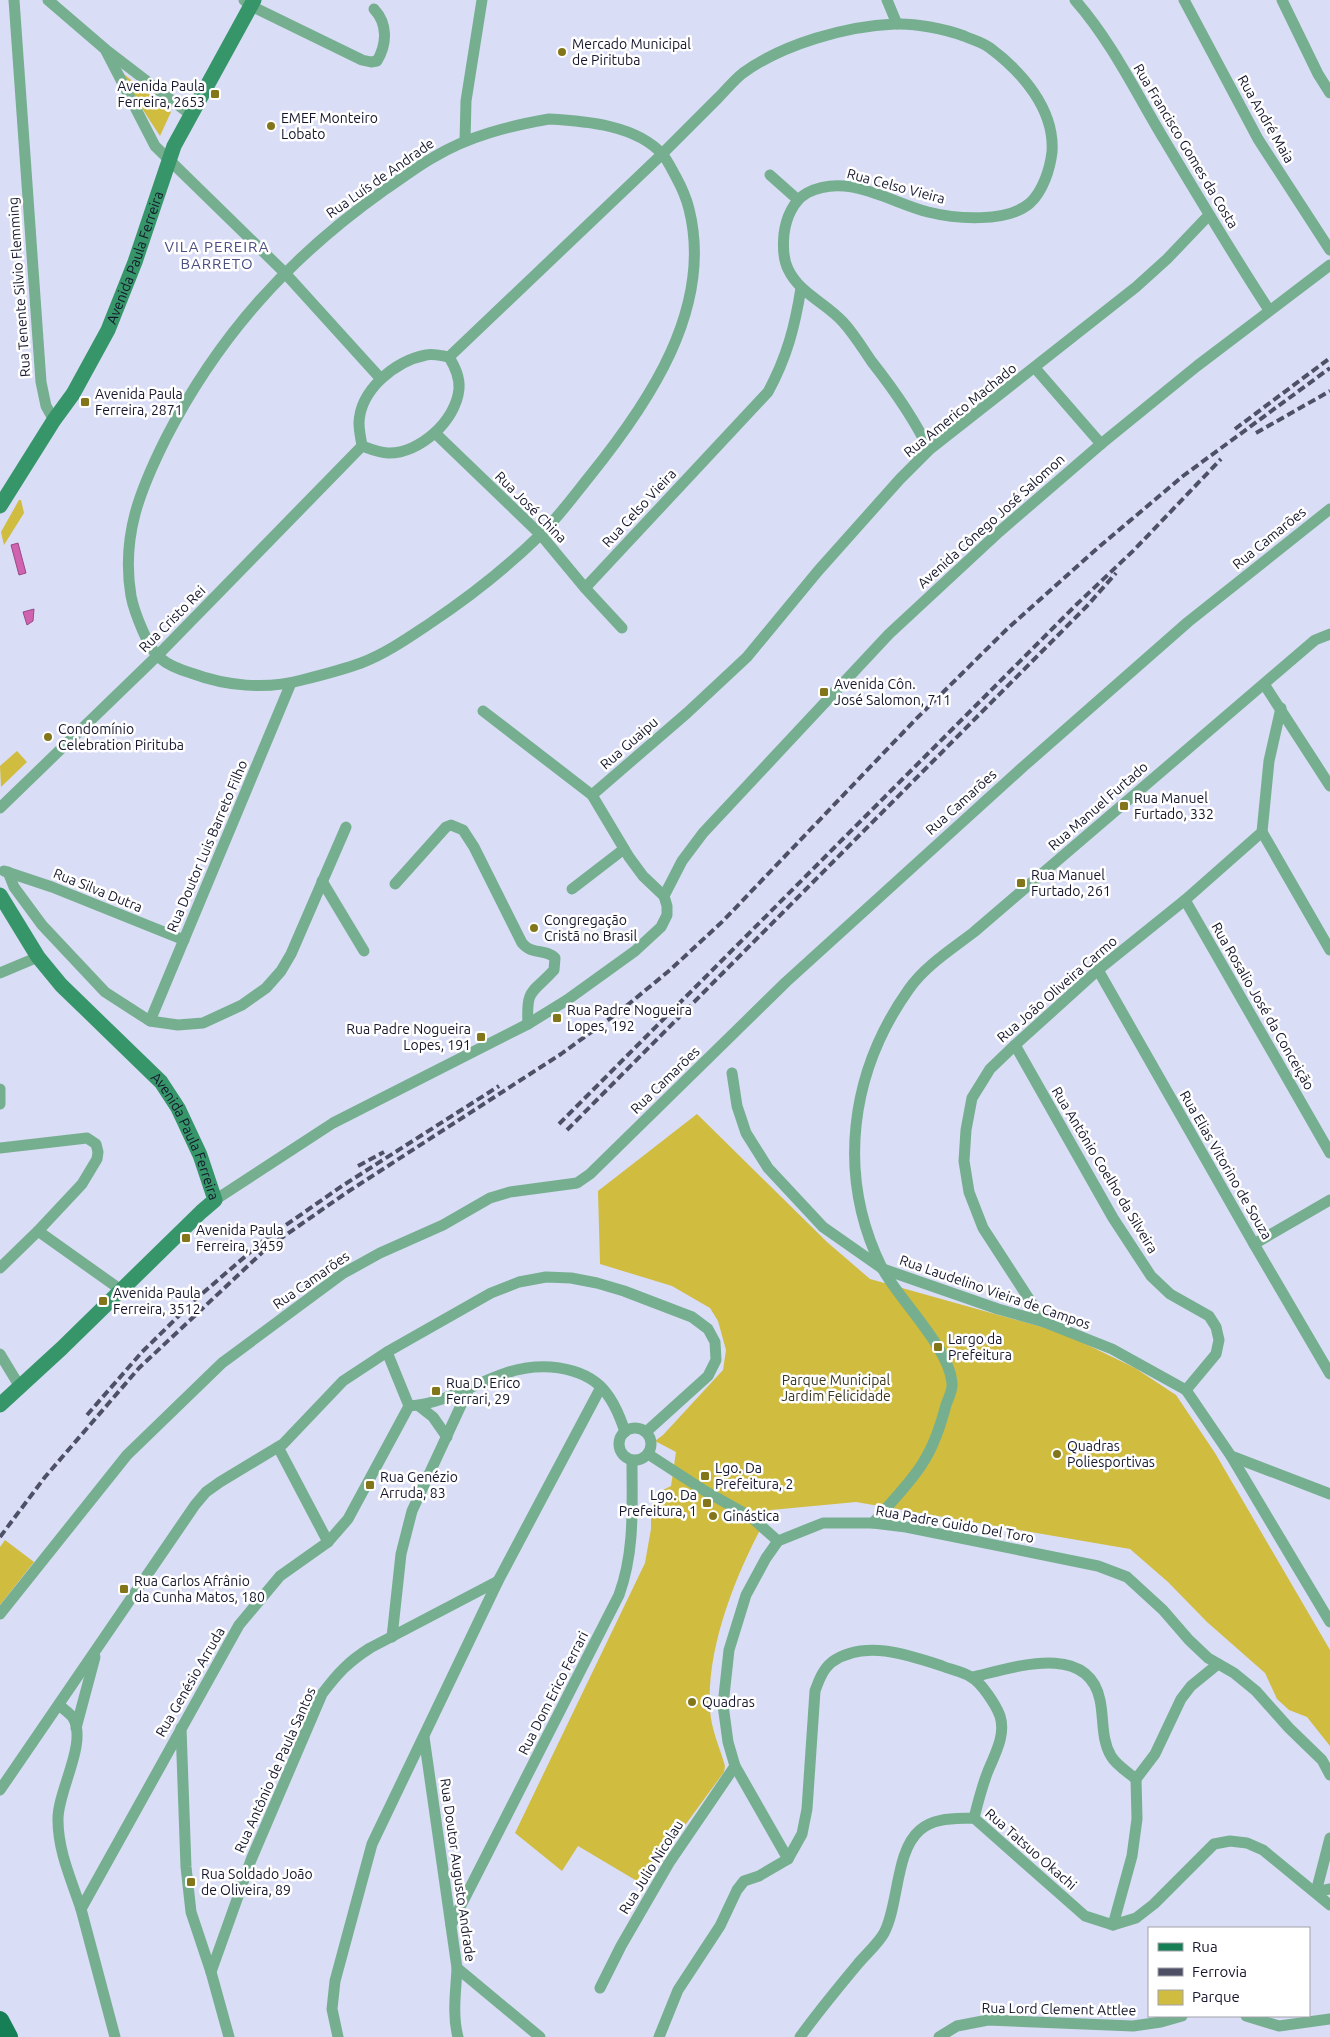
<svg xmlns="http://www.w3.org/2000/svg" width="1330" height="2037" viewBox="0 0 1330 2037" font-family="Ubuntu,sans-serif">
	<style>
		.green { fill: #d0bc3f }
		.water { fill: #d062af; stroke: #984b87 }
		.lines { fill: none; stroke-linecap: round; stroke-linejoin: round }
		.street { stroke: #76af90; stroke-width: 11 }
		.secondary { stroke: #36966a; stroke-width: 15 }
		.primary { stroke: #167f55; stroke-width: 18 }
		.rail { stroke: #4e5066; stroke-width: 4; stroke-dasharray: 8 4; stroke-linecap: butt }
		.poi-dot { fill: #837519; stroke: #fff; stroke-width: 2 }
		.labels { text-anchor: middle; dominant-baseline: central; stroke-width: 5; stroke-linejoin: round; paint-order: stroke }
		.poi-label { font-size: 14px; fill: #15162b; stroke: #fff; text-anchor: start }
		.street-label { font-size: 14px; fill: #15162b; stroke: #fff }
		.park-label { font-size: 14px; fill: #3a361e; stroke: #fff }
		.neighbourhood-label { font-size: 15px; letter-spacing: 1px; fill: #4a4d81; stroke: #fff }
	</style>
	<rect width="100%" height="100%" fill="#daddf6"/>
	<!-- green -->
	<g class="green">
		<path d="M115,67l56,45 -11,24z"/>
		<path d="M19,500h2l3,13 -20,32 -3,-13z"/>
		<path d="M17,751l10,11 -26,25 -1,-21z"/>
		<path d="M697,1114l130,128 43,37 193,54 72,35 41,27 39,58 115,197v96l-23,-29 -18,-7 -12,-11 -12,-26 -58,-51 -39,-40 -38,-33 -274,-47 -85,8c-32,56 -65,134 -61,200 1,19 10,38 15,56l-1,6 -82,112 -64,-38 -16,25 -47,-38 130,-270 6,-34v-21l8,-16 12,-6 5,-34 -21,-11 8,-6 60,-65 3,-20 -8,-29 -8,-13 -38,-22 -72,-22 -2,-73z"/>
		<path d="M5,1540l29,22 -34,43v-58z"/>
	</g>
	<!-- water -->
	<g class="water">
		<path d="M18,543l8,30 -7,2 -8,-30z"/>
		<path d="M34,609l-1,12 -6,4 -4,-13z"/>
	</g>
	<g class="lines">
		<!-- street -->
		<g class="street">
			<path d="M14,0l27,382 5,24 8,14"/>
			<path d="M48,0l57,49 86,66"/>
			<path d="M244,0l7,6 111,54 9,2 6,-1c10,-17 11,-37 -3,-52"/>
			<path d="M887,0l10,24"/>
			<path d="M1075,0c37,42 61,93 90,141 34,57 68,114 104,169"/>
			<path d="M1184,0l74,139 72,111"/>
			<path d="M1282,0l36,74 12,19"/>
			<path d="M105,49l50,97 129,126 97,107"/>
			<path d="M549,119c36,2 88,6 114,36 5,6 9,15 13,22 6,11 10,20 13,32 25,99 -41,195 -100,268 -16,20 -32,42 -51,60 -34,33 -70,61 -109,87 -21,14 -44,30 -68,39 -19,7 -39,12 -59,17 -36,10 -76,6 -111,-7 -10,-3 -23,-8 -31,-15 -12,-9 -26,-47 -29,-62 -10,-60 9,-106 35,-158 53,-103 123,-180 217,-247 17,-11 33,-24 51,-34 35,-21 75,-31 115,-38z"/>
			<path d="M465,141l1,-40 16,-101"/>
			<path d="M770,175l27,24"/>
			<path d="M449,357c70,-66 139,-133 209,-199 20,-20 40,-40 60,-60 8,-8 16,-18 25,-25 40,-29 103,-47 152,-49 20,-1 50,5 69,12 9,4 18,6 26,12 31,23 65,61 62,104 -2,17 -9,39 -22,51 -23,20 -74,16 -102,9 -39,-10 -81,-40 -121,-19 -14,8 -21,25 -23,41 -1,11 -1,25 4,35 11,24 38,34 55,53 11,12 20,27 29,40 22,28 42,56 57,88"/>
			<path d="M1035,368l66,76"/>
			<path d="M435,433l106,102 44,53 37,40"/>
			<path d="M362,446c8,3 17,7 26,7 31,1 68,-32 71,-64 1,-12 -4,-22 -10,-32"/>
			<path d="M362,446c-1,-7 -3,-15 -3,-23 1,-33 36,-62 67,-68 7,-2 16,1 23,2"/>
			<path d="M585,588l183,-196c19,-35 27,-66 33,-104"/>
			<path d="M1264,684l66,102"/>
			<path d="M483,711l109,84 37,62 14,19 21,20"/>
			<path d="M592,795l95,-82 60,-56 71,-86 82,-92 29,-29 207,-163 31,-28 42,-44"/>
			<path d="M0,808l157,-152 205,-210"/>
			<path d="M1262,832l68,118"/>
			<path d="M4,871l48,16 132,53"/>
			<path d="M8,872l6,15 28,38 63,67 45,29 28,4 25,-2 39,-18 24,-17 15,-17 10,-17 55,-127"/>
			<path d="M322,881l42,70"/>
			<path d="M395,884l51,-57 5,-2 12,5 11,17 48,96c11,13 23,5 33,15l-1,12c-22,24 -28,18 -26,54"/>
			<path d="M572,889l52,-40"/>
			<path d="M1185,900l145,253"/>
			<path d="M1098,970l156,274 76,130"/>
			<path d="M0,973l38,-16"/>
			<path d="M150,1021l141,-338"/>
			<path d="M1015,1045l98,173 38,58 19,18 39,22 7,11 3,13 -3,14 -30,36"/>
			<path d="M732,1073l5,33 9,27 22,35 55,59 60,42 115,40 46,13 68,27 74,41 45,66 99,38"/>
			<path d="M0,1089v15"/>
			<path d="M0,1148l87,-10 9,6 2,8 -1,7 -15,25 -44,47 -38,37"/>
			<path d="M215,1200l118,-77 195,-99 39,-24 68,-49 26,-24 6,-12v-9l-3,-10 18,-35 21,-28 186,-199 110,-102 102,-88 96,-78 133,-101"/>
			<path d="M38,1231l83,59"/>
			<path d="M1254,1244l76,-44"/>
			<path d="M1044,1322l-61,-94 -14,-36 -5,-31 2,-31 6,-32 18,-29 25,-24 83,-75 87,-70 77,-68 7,-71 12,-53"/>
			<path d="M0,1354l20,33"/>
			<path d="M409,1406c35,-2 64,-22 97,-33 15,-5 29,-7 45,-6 44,4 61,24 74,65"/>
			<path d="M419,1406l14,11 14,20"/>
			<circle cx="635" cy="1444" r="16"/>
			<path d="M278,1447l50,95"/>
			<path d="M648,1454l57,37 46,26 27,24"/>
			<path d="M1231,1456l99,166"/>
			<path d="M873,1523c17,-20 38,-40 51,-62 10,-16 17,-37 22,-56 2,-6 7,-15 6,-22 -3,-36 -53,-83 -70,-115 -46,-93 -32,-196 27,-279 16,-23 43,-40 65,-57l341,-292 15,-6"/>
			<path d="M0,1614l127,-159 95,-92 120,-89 38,-21 63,-28 47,-27 20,-6 67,-9 13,-9 196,-192 238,-216 164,-144 142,-113"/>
			<path d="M392,1637l9,-83 11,-43 57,-123"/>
			<path d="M973,1677c39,-9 115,-36 127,23 4,19 1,39 11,56 5,9 18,17 25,23"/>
			<path d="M59,1705c4,4 11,8 14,13 15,25 -16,74 -15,102 0,31 13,59 23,89"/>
			<path d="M76,1728l19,-71"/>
			<path d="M181,1728l5,139 5,45 20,60 18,65"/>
			<path d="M424,1737l33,231c-1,22 -5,47 1,69"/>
			<path d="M1136,1779l19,-25 26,-55 10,-13 27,-22"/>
			<path d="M0,1790l195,-285 11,-13 14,-10 63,-38 60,-63 44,-29 104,-59 28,-11 27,-5 25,1 26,5 27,8 68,26 16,12 7,13 1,18 -8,16 -62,56"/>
			<path d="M788,1859l-53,-93 -7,-24 -5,-37 6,-55 17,-55 20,-37 12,-17 45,-18h50l33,4 192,39 29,11 36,33 26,30 19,18 26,15 22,18 33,37 33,32 8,15"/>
			<path d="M1316,1892l14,-54"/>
			<path d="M1316,1892l14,-3"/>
			<path d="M451,1925l168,-330c16,-44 13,-88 13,-134"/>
			<path d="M1113,1925l19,-69 5,-37 -1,-40"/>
			<path d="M457,1968l83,69"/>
			<path d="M211,1972l40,-112 71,-166c16,-21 26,-32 48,-46l128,-67"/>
			<path d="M600,1988l21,-42 48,-83 66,-97"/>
			<path d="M1246,2016l33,10 51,-7"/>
			<path d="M115,2037l-34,-128 158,-284 41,-49 48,-34 20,-23 61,-113 -22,-54"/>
			<path d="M338,2037l-6,-28 3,-28 37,-137 126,-263 103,-194"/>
			<path d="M659,2037l19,-47 42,-64 17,-36 7,-9 15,-5 29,-17 14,-25 5,-25 8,-118c4,-11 8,-22 17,-29 32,-23 77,-7 110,4 10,4 21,6 29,11 10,5 25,28 29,39 6,19 -5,38 -12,55 -6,15 -10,31 -14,47"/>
			<path d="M800,2037c18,-25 37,-48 57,-72 8,-10 21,-21 27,-32 15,-28 11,-82 36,-103 14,-13 36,-11 54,-12l111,98 28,9 23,-7 18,-14 60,-60 16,-3 17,2 16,7 67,55"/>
			<path d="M939,2037l18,-11 31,-6 145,6 28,-4 21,-6"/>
		</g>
		<!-- secondary -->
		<g class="secondary">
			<path id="s1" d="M0,506l54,-86 19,-26 35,-64 27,-68 39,-116 80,-146"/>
			<path id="s2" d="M0,895l38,62 23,28 100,97 17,26 22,47 15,45 -14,12 -139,136 -62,57"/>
		</g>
		<!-- primary -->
		<path class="primary" d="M0,2020l9,17"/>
		<!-- rail -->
		<g class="rail">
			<path d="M1235,429l95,-71"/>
			<path d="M1256,433l74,-42"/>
			<path d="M559,1124l518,-520 57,-54 87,-91"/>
			<path d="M567,1130l520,-524 29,-33"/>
			<path d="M358,1166l26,-14"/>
			<path d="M87,1415l55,-63 54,-53 67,-58 79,-55 157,-100"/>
			<path d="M0,1537l45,-60 94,-109 128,-120 79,-55 215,-139 58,-42 51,-42 53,-49 193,-202 91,-90 93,-83 83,-70 147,-108"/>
		</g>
	</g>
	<!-- markers -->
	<g class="poi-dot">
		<circle cx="562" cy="52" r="5"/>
		<rect x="210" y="89" width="10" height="10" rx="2.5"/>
		<circle cx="271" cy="126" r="5"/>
		<rect x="80" y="397" width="10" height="10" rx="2.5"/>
		<rect x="819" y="687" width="10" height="10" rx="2.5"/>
		<circle cx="48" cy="737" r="5"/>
		<rect x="1119" y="801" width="10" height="10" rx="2.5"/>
		<rect x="1016" y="878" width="10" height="10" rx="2.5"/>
		<circle cx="534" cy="928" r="5"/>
		<rect x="552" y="1013" width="10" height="10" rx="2.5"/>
		<rect x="476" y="1032" width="10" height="10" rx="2.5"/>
		<rect x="181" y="1233" width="10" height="10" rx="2.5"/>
		<rect x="98" y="1296" width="10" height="10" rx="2.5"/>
		<rect x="933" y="1342" width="10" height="10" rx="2.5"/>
		<rect x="431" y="1386" width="10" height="10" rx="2.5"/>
		<circle cx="1057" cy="1454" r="5"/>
		<rect x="700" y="1471" width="10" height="10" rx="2.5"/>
		<rect x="365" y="1480" width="10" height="10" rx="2.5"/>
		<rect x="702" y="1498" width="10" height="10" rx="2.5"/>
		<circle cx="713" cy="1516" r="5"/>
		<rect x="119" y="1584" width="10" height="10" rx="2.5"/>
		<circle cx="692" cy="1702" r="5"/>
		<rect x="186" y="1877" width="10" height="10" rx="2.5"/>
	</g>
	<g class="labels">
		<!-- poi labels -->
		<g class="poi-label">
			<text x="572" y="44">Mercado Municipal<tspan x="572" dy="16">de Pirituba</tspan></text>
			<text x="205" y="86" text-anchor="end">Avenida Paula<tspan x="205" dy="16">Ferreira, 2653</tspan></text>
			<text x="281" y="118">EMEF Monteiro<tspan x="281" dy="16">Lobato</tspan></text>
			<text x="95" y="394">Avenida Paula<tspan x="95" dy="16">Ferreira, 2871</tspan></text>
			<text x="834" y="684">Avenida Côn.<tspan x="834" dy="16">José Salomon, 711</tspan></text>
			<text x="58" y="729">Condomínio<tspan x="58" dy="16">Celebration Pirituba</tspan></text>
			<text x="1134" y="798">Rua Manuel<tspan x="1134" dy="16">Furtado, 332</tspan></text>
			<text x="1031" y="875">Rua Manuel<tspan x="1031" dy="16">Furtado, 261</tspan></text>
			<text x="544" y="920">Congregação<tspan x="544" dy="16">Cristã no Brasil</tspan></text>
			<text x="567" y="1010">Rua Padre Nogueira<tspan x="567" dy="16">Lopes, 192</tspan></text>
			<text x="471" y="1029" text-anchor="end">Rua Padre Nogueira<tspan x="471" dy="16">Lopes, 191</tspan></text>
			<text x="196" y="1230">Avenida Paula<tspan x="196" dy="16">Ferreira, 3459</tspan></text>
			<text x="113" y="1293">Avenida Paula<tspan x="113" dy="16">Ferreira, 3512</tspan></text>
			<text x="948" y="1339">Largo da<tspan x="948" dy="16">Prefeitura</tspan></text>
			<text x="446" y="1383">Rua D. Erico<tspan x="446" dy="16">Ferrari, 29</tspan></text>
			<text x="1067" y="1446">Quadras<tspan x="1067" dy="16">Poliesportivas</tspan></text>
			<text x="715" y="1468">Lgo. Da<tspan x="715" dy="16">Prefeitura, 2</tspan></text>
			<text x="380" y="1477">Rua Genézio<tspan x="380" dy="16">Arruda, 83</tspan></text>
			<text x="697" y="1495" text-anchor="end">Lgo. Da<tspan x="697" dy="16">Prefeitura, 1</tspan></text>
			<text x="723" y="1516">Ginástica</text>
			<text x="134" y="1581">Rua Carlos Afrânio<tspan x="134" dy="16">da Cunha Matos, 180</tspan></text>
			<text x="702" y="1702">Quadras</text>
			<text x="201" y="1874">Rua Soldado João<tspan x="201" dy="16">de Oliveira, 89</tspan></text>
		</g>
		<!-- street labels -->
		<g class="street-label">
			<text transform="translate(1266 119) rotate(60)">Rua André Maia</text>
			<text transform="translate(1186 146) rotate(59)">Rua Francisco Gomes da Costa</text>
			<text transform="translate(380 178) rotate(-35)">Rua Luís de Andrade</text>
			<text transform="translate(896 186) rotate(15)">Rua Celso Vieira</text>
			<text stroke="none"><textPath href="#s1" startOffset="284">Avenida Paula Ferreira</textPath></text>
			<text transform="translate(19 287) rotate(-94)">Rua Tenente Silvio Flemming</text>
			<text transform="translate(960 410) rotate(-39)">Rua Americo Machado</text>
			<text transform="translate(531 507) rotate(45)">Rua José China</text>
			<text transform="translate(639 508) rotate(-47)">Rua Celso Vieira</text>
			<text transform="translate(991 521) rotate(-42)">Avenida Cônego José Salomon</text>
			<text transform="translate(1269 538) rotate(-39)">Rua Camarões</text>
			<text transform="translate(172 619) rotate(-45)">Rua Cristo Rei</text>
			<text transform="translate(629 743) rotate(-41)">Rua Guaipu</text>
			<text transform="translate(961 802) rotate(-42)">Rua Camarões</text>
			<text transform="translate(1098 806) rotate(-41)">Rua Manuel Furtado</text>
			<text transform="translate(207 846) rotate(-67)">Rua Doutor Luis Barreto Filho</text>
			<text transform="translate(98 890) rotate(22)">Rua Silva Dutra</text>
			<text transform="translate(1057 989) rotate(-41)">Rua João Oliveira Carmo</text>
			<text transform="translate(1263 1006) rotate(60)">Rua Rosalio José da Conceição</text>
			<text transform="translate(665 1080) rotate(-44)">Rua Camarões</text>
			<text stroke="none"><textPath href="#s2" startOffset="308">Avenida Paula Ferreira</textPath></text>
			<text transform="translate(1226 1165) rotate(60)">Rua Elias Vitorino de Souza</text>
			<text transform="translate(1105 1170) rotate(59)">Rua Antônio Coelho da Silveira</text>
			<text transform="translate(311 1280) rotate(-35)">Rua Camarões</text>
			<text transform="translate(995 1292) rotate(19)">Rua Laudelino Vieira de Campos</text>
			<text transform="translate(955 1524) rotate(10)">Rua Padre Guido Del Toro</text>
			<text transform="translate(190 1682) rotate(-60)">Rua Genésio Arruda</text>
			<text transform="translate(553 1693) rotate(-63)">Rua Dom Erico Ferrari</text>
			<text transform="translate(275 1770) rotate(-66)">Rua Antônio de Paula Santos</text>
			<text transform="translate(1031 1849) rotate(41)">Rua Tatsuo Okachi</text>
			<text transform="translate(651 1867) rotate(-58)">Rua Julio Nicolau</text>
			<text transform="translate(458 1870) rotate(82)">Rua Doutor Augusto Andrade</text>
			<text transform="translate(1059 2009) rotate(1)">Rua Lord Clement Attlee</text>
		</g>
		<!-- park labels -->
		<g class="park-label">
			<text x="836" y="1380">Parque Municipal<tspan x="836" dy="16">Jardim Felicidade</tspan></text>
		</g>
		<!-- neighbourhood labels -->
		<g class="neighbourhood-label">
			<text x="217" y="246">VILA PEREIRA<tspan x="217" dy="17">BARRETO</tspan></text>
		</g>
	</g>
	<!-- legend -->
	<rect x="1148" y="1927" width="162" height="90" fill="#ffffff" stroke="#a1a2aa"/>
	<rect x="1158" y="1943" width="25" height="8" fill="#167f55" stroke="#a1a2aa"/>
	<text x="1192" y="1952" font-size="15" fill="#15162b">Rua</text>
	<rect x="1158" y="1968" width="25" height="8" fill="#4e5066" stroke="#a1a2aa"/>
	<text x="1192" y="1977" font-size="15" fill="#15162b">Ferrovia</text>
	<rect x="1158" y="1990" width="25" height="15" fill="#d0bc3f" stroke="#a1a2aa"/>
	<text x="1192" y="2002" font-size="15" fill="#15162b">Parque</text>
</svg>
